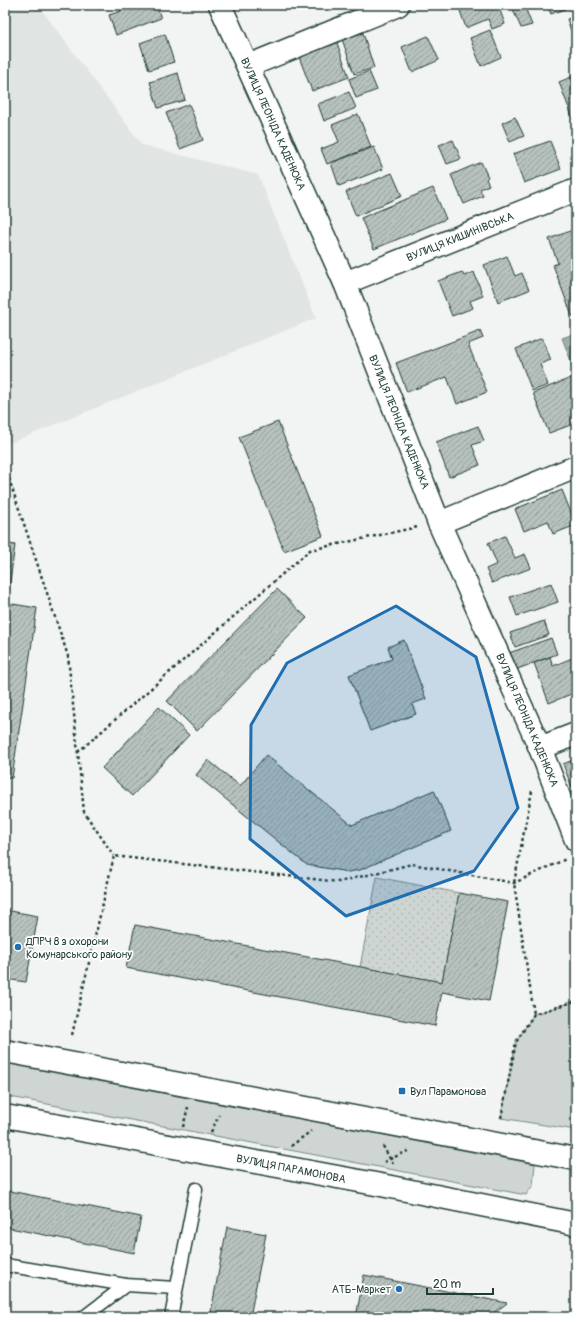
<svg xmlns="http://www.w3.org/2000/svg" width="581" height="1322" viewBox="0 0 581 1322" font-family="Pangolin,sans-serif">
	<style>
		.built { fill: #e0e4e3 }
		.green { fill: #ced5d3; stroke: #768984 }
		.park { fill: url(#park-dots); stroke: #768984 }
		.water { fill: url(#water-ripples); stroke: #6d807b }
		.building { fill: url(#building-hatch); stroke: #1f3d34 }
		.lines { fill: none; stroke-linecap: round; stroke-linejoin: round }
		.service-casing { stroke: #1f3d34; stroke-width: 15 }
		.minor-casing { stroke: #1f3d34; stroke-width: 25 }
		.tertiary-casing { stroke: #1f3d34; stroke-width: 25 }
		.path { stroke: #1f3d34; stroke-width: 2.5; stroke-dasharray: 3 3; stroke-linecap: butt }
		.service { stroke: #fff; stroke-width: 12 }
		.minor { stroke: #fff; stroke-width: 22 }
		.tertiary { stroke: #fff; stroke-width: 22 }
		.marked { fill: #1f6fb2; fill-opacity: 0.2; stroke: #1f6fb2; stroke-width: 3; stroke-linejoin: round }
		.poi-dot { fill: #1f6fb2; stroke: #fff; stroke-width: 1.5 }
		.labels { text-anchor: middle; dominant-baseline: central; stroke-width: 3.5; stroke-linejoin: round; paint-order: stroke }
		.street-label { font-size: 11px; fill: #1f3d34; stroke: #fff }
		.poi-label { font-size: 11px; fill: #1f3d34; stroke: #fff; text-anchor: start }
	</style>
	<defs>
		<pattern id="park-dots" width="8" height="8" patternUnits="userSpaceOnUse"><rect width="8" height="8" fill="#ced5d3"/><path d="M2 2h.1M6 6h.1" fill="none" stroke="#b0b8b6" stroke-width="1.8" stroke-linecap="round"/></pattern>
		<pattern id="water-ripples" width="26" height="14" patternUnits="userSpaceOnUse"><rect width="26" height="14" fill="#a1adaa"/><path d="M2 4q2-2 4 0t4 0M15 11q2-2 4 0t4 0" fill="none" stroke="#838e8b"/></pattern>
		<pattern id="building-hatch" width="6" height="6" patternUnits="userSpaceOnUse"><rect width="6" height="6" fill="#b7c1bd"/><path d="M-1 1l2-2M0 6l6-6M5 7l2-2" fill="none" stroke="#949e9a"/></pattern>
	</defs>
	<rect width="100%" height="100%" fill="#f2f3f3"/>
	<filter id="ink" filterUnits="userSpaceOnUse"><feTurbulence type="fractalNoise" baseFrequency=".025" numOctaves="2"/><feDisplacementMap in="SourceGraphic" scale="8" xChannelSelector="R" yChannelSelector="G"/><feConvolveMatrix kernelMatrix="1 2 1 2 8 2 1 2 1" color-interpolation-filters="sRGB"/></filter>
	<g filter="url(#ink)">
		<!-- built -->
		<path class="built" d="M5,5h33l104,140 116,30 58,143 -311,127z"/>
		<!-- green -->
		<g class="green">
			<path d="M576,1001v129l-75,-12 15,-76 18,-28z"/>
			<path d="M5,1062l530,102 -2,21 -7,10 -521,-99z"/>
		</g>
		<!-- park -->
		<path class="park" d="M377,877l82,16 -17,89 -82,-15z"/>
		<!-- water -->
		<path class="water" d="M576,333v32l-3,1 -11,-28z"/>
		<!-- building -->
		<g class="building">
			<path d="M119,5h37l5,13 -45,17 -7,-20 12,-4z"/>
			<path d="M458,5h40l7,19 -13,5 -4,-10 -22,9z"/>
			<path d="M511,5h13l8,20 -11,3z"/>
			<path d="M547,5h17l1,4 -14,5z"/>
			<path d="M576,16v29l-9,-26z"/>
			<path d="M490,30l11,27 -20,9 -11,-28z"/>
			<path d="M363,33l11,35 -20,6 -12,-35z"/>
			<path d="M165,34l9,28 -25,8 -9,-27z"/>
			<path d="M428,36l11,24 -27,12 -10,-25z"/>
			<path d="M337,43l12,34 -37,14 -13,-34z"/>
			<path d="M369,71l8,19 -21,8 -7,-19z"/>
			<path d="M178,73l7,27 -27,8 -8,-26z"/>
			<path d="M576,75v43l-3,1 -14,-37z"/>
			<path d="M349,92l7,16 -32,13 -6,-17z"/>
			<path d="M189,104l14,36 -23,9 -14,-36z"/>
			<path d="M358,114l13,33 -44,17 -6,-15 18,-7 -7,-17z"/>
			<path d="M515,117l9,19 -14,6 -8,-19z"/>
			<path d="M453,140l8,19 -14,5 -8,-19z"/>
			<path d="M550,141l11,28 -37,14 -11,-29z"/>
			<path d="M374,147l9,22 -44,17 -8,-23z"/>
			<path d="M481,162l7,15 -2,2 3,6 -9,4 3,7 -19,8 -13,-29z"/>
			<path d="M392,173l10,23 -46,20 -10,-24z"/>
			<path d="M433,188l13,31 -72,30 -13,-31z"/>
			<path d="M575,229l1,85 -4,2 -19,-51 5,-2 -9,-24z"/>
			<path d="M507,256l8,20 7,-3 7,17 -31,12 -14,-37z"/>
			<path d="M462,272l2,4 10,-4 9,24 -13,5 3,7 -21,8 -14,-35z"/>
			<path d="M480,331l3,7 -15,6 19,48 -30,12 -10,-27 -40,15 -11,-29z"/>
			<path d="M542,338l9,22 -11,4 8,21 -16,6 -16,-42z"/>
			<path d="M576,376v47l-27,10 -16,-40z"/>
			<path d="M278,422l45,114 -39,15 -45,-114z"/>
			<path d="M478,426l6,15 -12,4 8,20 -31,12 -13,-35z"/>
			<path d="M562,490l14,35 -23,9 -5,-13 -24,10 -9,-22z"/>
			<path d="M505,536l10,22 10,-4 6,14 -39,15 -6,-14 11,-5 -9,-21z"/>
			<path d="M5,543l10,2 -8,58 30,5 -25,170 -7,-1z"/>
			<path d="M551,583l7,19 -41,14 -7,-19z"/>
			<path d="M277,589l30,29 -110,113 -30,-30z"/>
			<path d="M544,621l5,14 -34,12 -5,-14z"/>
			<path d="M551,638l6,16 -42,16 -6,-17z"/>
			<path d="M404,640l22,59 -14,5 4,10 -46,17 -21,-56 43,-16 -4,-12z"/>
			<path d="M550,657l3,9 19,-8 4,10v24l-27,11 -15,-40z"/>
			<path d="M159,707l30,28 -57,61 -30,-28z"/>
			<path d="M266,755l86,70 82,-35 17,41 -91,39 -12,2 -41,-7 -111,-90 12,-15 32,26z"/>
			<path d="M576,759v39l-13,-34z"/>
			<path d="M459,893l49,9 -19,99 -47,-9 -7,34 -309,-58 9,-43 307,57z"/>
			<path d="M5,910l33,6 -12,66 -21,-3z"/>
			<path d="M5,1190l136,27 -7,36 -129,-26z"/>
			<path d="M227,1227l39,7 -16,83h-40z"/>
			<path d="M364,1275l143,28 -18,14h-133z"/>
		</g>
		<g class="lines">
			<!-- service casing -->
			<g class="service-casing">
				<g id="service">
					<path d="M5,1265l121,20 49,3"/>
					<path d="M84,1317l42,-32"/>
					<path d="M171,1317l25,-128"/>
				</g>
			</g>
			<!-- minor casing -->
			<g class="minor-casing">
				<g id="minor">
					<path d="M220,5l125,278 94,240 101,225 36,92"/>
					<path d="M248,66l150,-61"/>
					<path d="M345,283l231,-93"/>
					<path d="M439,523l137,-56"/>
					<path d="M540,748l36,-14"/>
				</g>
			</g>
			<!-- tertiary casing -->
			<g class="tertiary-casing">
				<g id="tertiary">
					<path d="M5,1051l571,108"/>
					<path d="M5,1116l376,69 195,39"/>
				</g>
			</g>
			<!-- path -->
			<g class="path">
				<path d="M5,467l63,189 16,156 30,44"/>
				<path d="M78,752l232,-202 108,-23"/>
				<path d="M532,791l-18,92 20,131"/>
				<path d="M72,1035l42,-179 225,26 73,-18 102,19 52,-24"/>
				<path d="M501,1118l15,-76 18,-28 42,-13"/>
				<path d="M183,1127l5,-20"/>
				<path d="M211,1132l8,-17"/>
				<path d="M291,1146l20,-15"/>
				<path d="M383,1146l10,18"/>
				<path d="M384,1162l26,-12"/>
			</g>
			<!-- service -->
			<use href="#service" class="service"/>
			<!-- minor -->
			<use href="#minor" class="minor"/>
			<!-- tertiary -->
			<use href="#tertiary" class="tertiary"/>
		</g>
	</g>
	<!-- marked area -->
	<path class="marked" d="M396,606l80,51 42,151 -44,63 -128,45 -96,-77 1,-114 36,-62z"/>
	<!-- markers -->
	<g class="poi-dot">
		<circle cx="18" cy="947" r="4"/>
		<rect x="398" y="1087" width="8" height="8" rx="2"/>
		<circle cx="399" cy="1289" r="4"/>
	</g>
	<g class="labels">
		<!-- street labels -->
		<g class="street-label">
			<text transform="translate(273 124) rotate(66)">ВУЛИЦЯ ЛЕОНІДА КАДЕНЮКА</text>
			<text transform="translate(460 237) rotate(-22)">ВУЛИЦЯ КИШИНІВСЬКА</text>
			<text transform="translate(399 422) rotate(68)">ВУЛИЦЯ ЛЕОНІДА КАДЕНЮКА</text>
			<text transform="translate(527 720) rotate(67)">ВУЛИЦЯ ЛЕОНІДА КАДЕНЮКА</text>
			<text transform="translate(291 1169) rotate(11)">ВУЛИЦЯ ПАРАМОНОВА</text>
		</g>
		<!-- poi labels -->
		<g class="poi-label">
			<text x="26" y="941">ДПРЧ 8 з охорони<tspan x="26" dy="13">Комунарського району</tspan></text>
			<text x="410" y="1091">Вул Парамонова</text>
			<text x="391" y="1289" text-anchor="end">АТБ-Маркет</text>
		</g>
	</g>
	<!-- margin -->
	<rect width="581" height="1322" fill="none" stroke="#fff" stroke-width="20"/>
	<rect x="10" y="10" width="561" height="1302" fill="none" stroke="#1f3d34" stroke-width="1.5" filter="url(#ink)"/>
	<!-- scale -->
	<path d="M427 1288v6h66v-6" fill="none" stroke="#1f3d34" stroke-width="2"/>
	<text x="433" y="1288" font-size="12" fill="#1f3d34" stroke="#ffffff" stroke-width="3" paint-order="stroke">20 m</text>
</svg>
